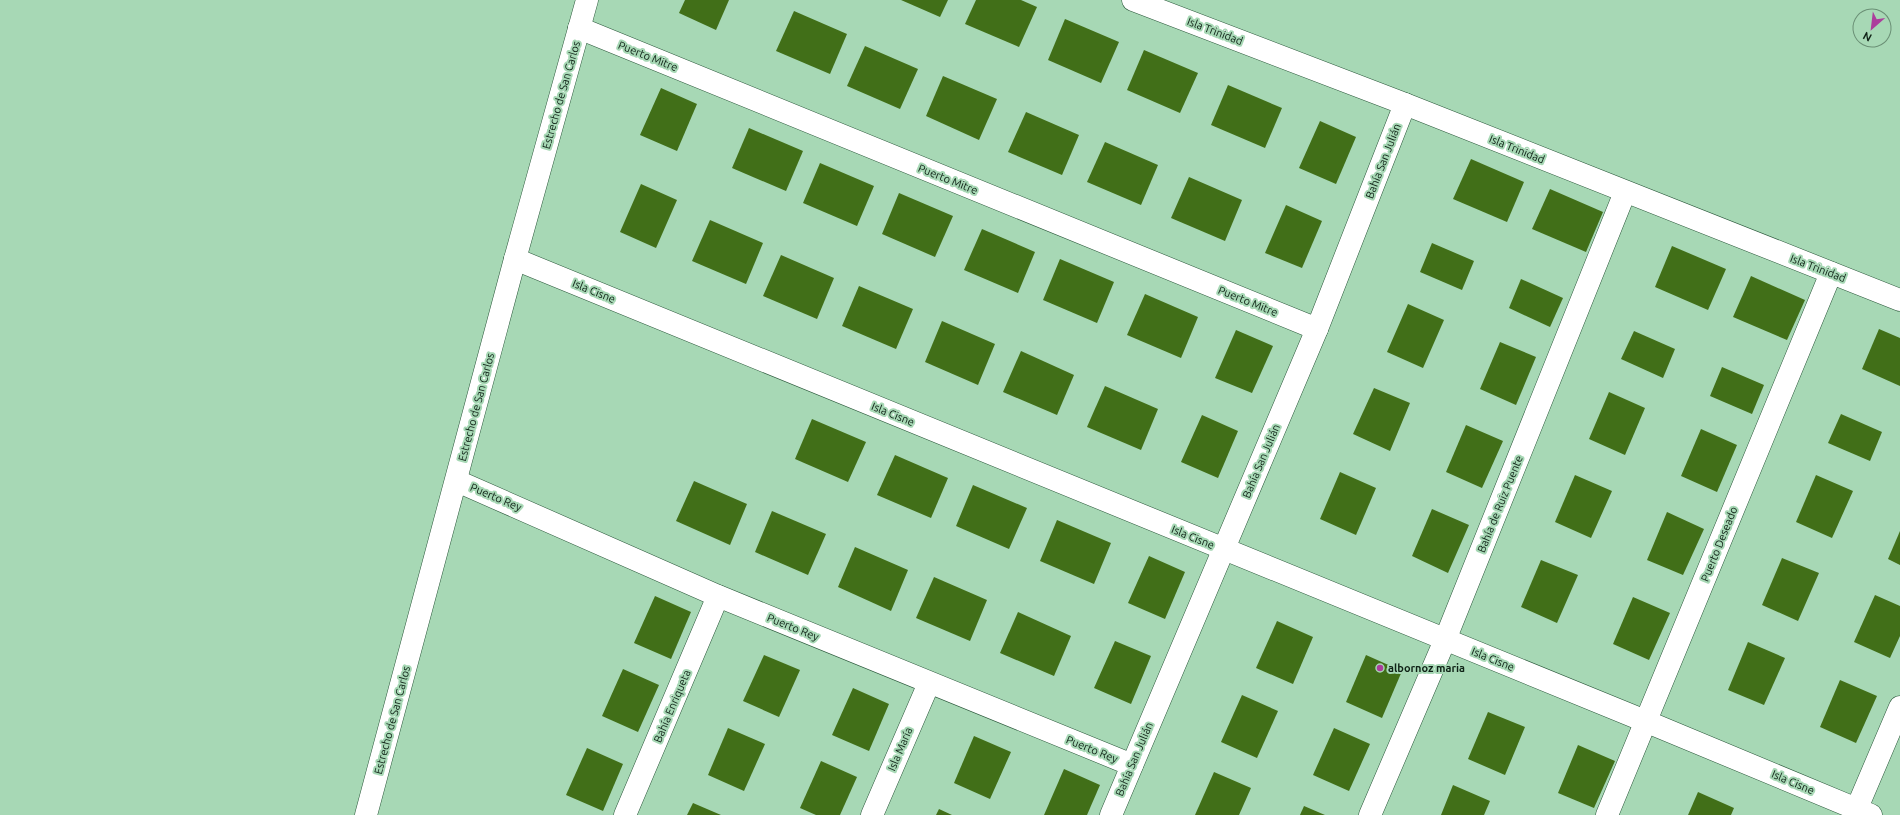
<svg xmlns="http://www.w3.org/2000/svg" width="1900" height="815" viewBox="0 0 1900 815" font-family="Ubuntu,sans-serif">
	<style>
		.building { fill: #416f18 }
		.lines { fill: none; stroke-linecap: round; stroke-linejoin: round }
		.minor-casing { stroke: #2a573a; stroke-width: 23 }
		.minor { stroke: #fff; stroke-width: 22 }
		.poi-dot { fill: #ac3e9c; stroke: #a7d8b5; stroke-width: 1.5 }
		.labels { text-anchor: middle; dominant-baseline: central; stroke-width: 4; stroke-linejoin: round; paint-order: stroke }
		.street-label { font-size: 11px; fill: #0f2216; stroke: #a7d8b5 }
		.poi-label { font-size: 11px; font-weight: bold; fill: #0f2216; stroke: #a7d8b5; text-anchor: start }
	</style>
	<rect width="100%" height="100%" fill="#a7d8b5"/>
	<!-- building -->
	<g class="building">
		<path d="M685,0h44l-13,30 -37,-17z"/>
		<path d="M901,0h47l-8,17z"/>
		<path d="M976,0h45l16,7 -18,40 -54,-23z"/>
		<path d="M794,11l53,23 -17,40 -54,-23z"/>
		<path d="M1065,19l54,23 -18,41 -53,-23z"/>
		<path d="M865,46l53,23 -18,40 -53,-23z"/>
		<path d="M1144,50l54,23 -18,40 -53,-23z"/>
		<path d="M943,76l54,23 -18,41 -53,-24z"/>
		<path d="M1228,85l54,23 -17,40 -54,-23z"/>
		<path d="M661,88l36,16 -20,47 -37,-16z"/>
		<path d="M1026,112l53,23 -17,40 -54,-23z"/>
		<path d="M1320,121l36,16 -20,47 -37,-16z"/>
		<path d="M749,128l54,23 -17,40 -54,-23z"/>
		<path d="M1105,142l53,23 -17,40 -54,-23z"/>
		<path d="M1471,159l53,23 -17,40 -54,-23z"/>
		<path d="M820,163l54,23 -17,40 -54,-23z"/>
		<path d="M1189,177l53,23 -17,41 -54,-23z"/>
		<path d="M641,184l36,16 -21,48 -36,-16z"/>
		<path d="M1550,189l53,23 -17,40 -54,-23z"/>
		<path d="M899,193l54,23 -18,41 -53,-23z"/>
		<path d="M1286,205l36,16 -20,47 -37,-15z"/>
		<path d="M710,220l53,23 -17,41 -54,-23z"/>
		<path d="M982,229l53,23 -17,41 -54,-23z"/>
		<path d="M1432,243l42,18 -12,29 -42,-18z"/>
		<path d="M1672,246l54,23 -18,41 -53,-23z"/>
		<path d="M781,255l53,23 -17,41 -54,-23z"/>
		<path d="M1060,259l54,23 -17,41 -54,-23z"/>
		<path d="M1751,276l54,24 -18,40 -54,-23z"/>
		<path d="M1521,279l42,19 -13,29 -41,-19z"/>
		<path d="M859,286l54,23 -17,40 -54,-23z"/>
		<path d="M1145,294l53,23 -17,41 -54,-23z"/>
		<path d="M1408,304l36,16 -21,48 -36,-16z"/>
		<path d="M942,321l53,23 -17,41 -53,-23z"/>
		<path d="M1879,329l21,9v48l-38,-17z"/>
		<path d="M1236,330l37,16 -21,47 -37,-15z"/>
		<path d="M1634,331l41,18 -12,29 -42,-19z"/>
		<path d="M1500,342l36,15 -20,48 -36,-16z"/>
		<path d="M1021,351l53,24 -17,40 -54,-23z"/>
		<path d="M1722,367l42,18 -12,29 -42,-18z"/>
		<path d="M1105,386l53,23 -17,41 -54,-23z"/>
		<path d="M1374,388l36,15 -20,48 -37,-17z"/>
		<path d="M1609,392l36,16 -20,47 -36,-16z"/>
		<path d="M1841,414l41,18 -12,29 -42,-18z"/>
		<path d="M1202,415l36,16 -20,47 -37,-16z"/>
		<path d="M812,419l54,23 -18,40 -53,-23z"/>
		<path d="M1466,425l37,16 -21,47 -36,-16z"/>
		<path d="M1701,429l36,16 -20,47 -36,-16z"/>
		<path d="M895,455l53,23 -17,40 -54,-23z"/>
		<path d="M1340,472l36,16 -20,47 -36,-16z"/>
		<path d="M1575,475l37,16 -21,47 -36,-16z"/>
		<path d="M1816,475l37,16 -21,47 -36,-16z"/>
		<path d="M694,481l53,23 -17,41 -54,-24z"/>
		<path d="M973,485l54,23 -18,41 -53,-23z"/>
		<path d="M1432,509l37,16 -21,48 -36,-17z"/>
		<path d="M772,511l54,23 -18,41 -53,-23z"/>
		<path d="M1667,512l37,17 -21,46 -36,-15z"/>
		<path d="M1057,520l54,23 -17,41 -54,-23z"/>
		<path d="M1900,531v34l-12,-6z"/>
		<path d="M855,547l53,23 -17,41 -53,-24z"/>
		<path d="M1149,556l36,16 -20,47 -37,-16z"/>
		<path d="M1782,558l37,15 -21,48 -36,-16z"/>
		<path d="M1541,560l37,15 -21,48 -36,-16z"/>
		<path d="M934,577l53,23 -17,41 -54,-23z"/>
		<path d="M1875,595l25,11v30l-10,22 -36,-16z"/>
		<path d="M655,596l36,16 -20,47 -37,-16z"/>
		<path d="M1633,597l37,16 -21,47 -36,-16z"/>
		<path d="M1018,612l53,24 -17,40 -54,-23z"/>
		<path d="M1277,621l36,16 -20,47 -37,-16z"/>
		<path d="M1115,641l36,15 -20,48 -37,-16z"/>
		<path d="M1748,642l37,16 -21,47 -36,-15z"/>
		<path d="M764,655l36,15 -21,47 -36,-16z"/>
		<path d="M1366,655l36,16 -20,47 -36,-16z"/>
		<path d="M623,669l36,16 -21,47 -36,-16z"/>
		<path d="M1840,680l37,16 -21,47 -36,-16z"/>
		<path d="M853,688l36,16 -20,47 -37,-16z"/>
		<path d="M1242,695l36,16 -21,47 -36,-16z"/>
		<path d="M1488,712l37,15 -20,48 -37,-16z"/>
		<path d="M728,728l37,16 -21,47 -36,-16z"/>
		<path d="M1334,728l36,16 -21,47 -36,-16z"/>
		<path d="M974,736l37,16 -21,47 -36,-16z"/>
		<path d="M1578,745l37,16 -21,47 -36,-15z"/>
		<path d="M587,748l36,16 -20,47 -37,-16z"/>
		<path d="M821,761l36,16 -17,38h-24l-16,-7z"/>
		<path d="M1064,769l36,16 -13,30h-43z"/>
		<path d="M1214,772l37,16 -12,27h-44z"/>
		<path d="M1453,785l37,16 -6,14h-43z"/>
		<path d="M1698,792l36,16 -3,7h-43z"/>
		<path d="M693,803l28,12h-34z"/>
		<path d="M1304,806l21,9h-25z"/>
		<path d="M939,809l13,6h-16z"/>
	</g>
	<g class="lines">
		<!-- minor casing -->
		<g class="minor-casing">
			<g id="minor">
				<path d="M1133,0l272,104 495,196"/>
				<path d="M579,28l738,301"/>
				<path d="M515,259l1130,462 226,94"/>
				<path d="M457,481l261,115 414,169"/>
				<path d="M366,815l149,-556 72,-259"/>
				<path d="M625,815l93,-219"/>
				<path d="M872,815l57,-132"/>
				<path d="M1111,815l206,-486 88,-225"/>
				<path d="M1370,815l75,-175 180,-448"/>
				<path d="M1607,815l224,-542"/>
				<path d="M1854,815l46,-108"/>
			</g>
		</g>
		<!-- minor -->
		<use href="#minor" class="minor"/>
	</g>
	<!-- markers -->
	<circle class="poi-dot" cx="1380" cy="668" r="4"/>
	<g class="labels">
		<!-- street labels -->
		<g class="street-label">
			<text transform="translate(1215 31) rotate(21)">Isla Trinidad</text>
			<text transform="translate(648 56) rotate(22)">Puerto Mitre</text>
			<text transform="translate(561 95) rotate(-74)">Estrecho de San Carlos</text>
			<text transform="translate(1517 149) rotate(22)">Isla Trinidad</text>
			<text transform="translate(1383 161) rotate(-69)">Bahía San Julián</text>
			<text transform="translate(948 179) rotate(22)">Puerto Mitre</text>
			<text transform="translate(1818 268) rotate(21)">Isla Trinidad</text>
			<text transform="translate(594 291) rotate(22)">Isla Cisne</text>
			<text transform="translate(1248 301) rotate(22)">Puerto Mitre</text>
			<text transform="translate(476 407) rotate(-75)">Estrecho de San Carlos</text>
			<text transform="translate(893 414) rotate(22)">Isla Cisne</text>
			<text transform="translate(1261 461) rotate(-67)">Bahía San Julián</text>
			<text transform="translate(496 497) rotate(23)">Puerto Rey</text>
			<text transform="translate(1500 504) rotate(-68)">Bahía de Ruiz Puente</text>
			<text transform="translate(1193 537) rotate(22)">Isla Cisne</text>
			<text transform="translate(1719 544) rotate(-68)">Puerto Deseado</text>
			<text transform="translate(793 627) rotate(22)">Puerto Rey</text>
			<text transform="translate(1493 659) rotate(22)">Isla Cisne</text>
			<text transform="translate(672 706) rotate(-67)">Bahía Enriqueta</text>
			<text transform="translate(392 720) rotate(-75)">Estrecho de San Carlos</text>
			<text transform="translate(900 749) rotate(-67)">Isla María</text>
			<text transform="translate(1092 749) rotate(22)">Puerto Rey</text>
			<text transform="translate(1134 759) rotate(-67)">Bahía San Julián</text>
			<text transform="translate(1793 782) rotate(23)">Isla Cisne</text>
		</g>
		<!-- poi labels -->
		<g class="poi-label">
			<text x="1388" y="668">albornoz maria</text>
		</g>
	</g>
	<!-- north arrow -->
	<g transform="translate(1872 28) rotate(208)"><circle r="19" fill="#a7d8b5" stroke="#6a8f75"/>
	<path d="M0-3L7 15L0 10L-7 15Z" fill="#ac3e9c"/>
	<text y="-6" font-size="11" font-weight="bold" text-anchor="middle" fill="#0f2216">N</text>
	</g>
</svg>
